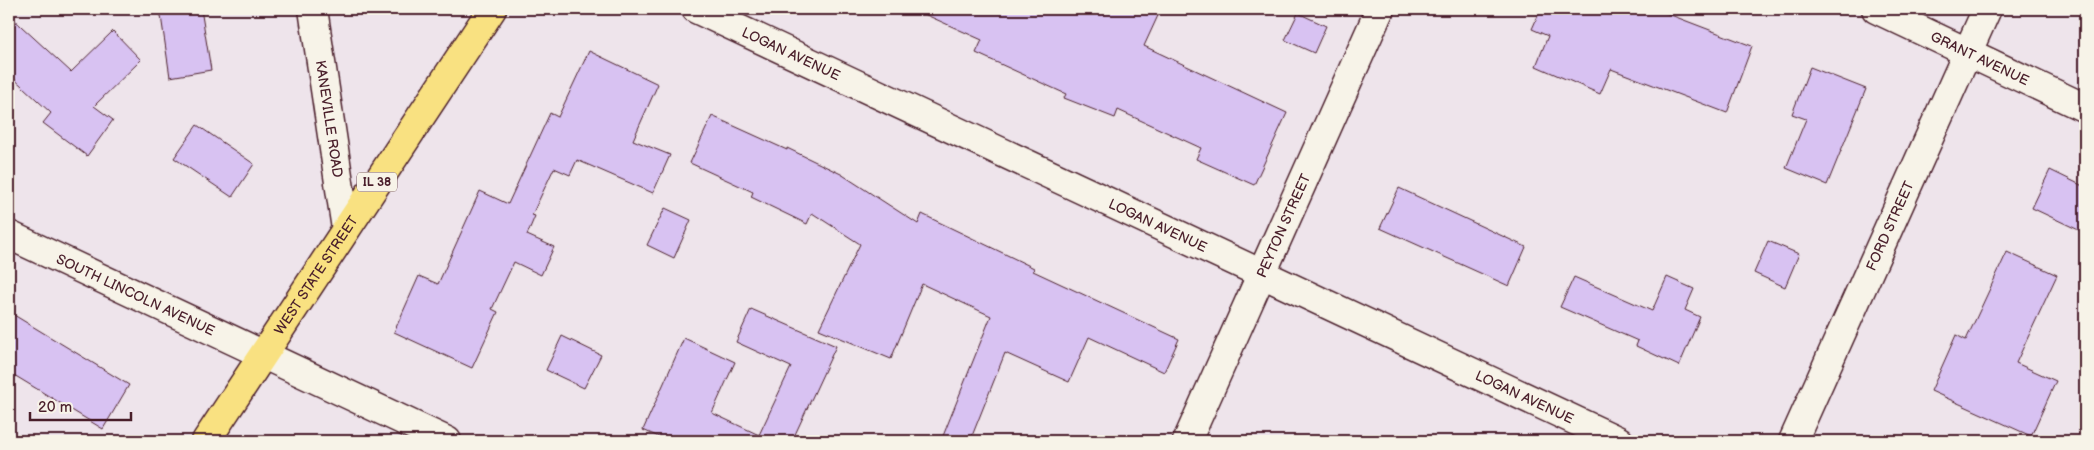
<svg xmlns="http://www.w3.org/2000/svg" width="2094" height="450" viewBox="0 0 2094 450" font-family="'Balsamiq Sans',sans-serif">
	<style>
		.building { fill: #d8c2f2; stroke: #4a1f2b }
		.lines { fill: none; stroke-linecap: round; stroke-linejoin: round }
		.street-casing { stroke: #4a1f2b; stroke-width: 31 }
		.secondary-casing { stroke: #4a1f2b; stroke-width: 31 }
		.primary-casing { stroke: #4a1f2b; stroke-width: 31 }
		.street { stroke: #f7f3e8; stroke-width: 28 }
		.secondary { stroke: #f7f3e8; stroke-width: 28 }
		.primary { stroke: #f9e181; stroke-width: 28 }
		.labels { text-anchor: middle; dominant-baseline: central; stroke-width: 4.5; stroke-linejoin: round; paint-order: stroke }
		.shield { fill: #f7f3e8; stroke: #7e5f64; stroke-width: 1 }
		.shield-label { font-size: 12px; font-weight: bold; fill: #4a1f2b }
		.street-label { font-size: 14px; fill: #4a1f2b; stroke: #f7f3e8 }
	</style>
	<rect width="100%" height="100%" fill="#eee4eb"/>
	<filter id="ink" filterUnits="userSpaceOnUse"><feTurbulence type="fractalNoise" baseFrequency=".02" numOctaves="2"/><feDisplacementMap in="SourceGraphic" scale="10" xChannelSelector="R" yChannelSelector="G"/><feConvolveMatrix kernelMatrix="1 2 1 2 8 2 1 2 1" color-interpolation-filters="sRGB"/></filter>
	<g filter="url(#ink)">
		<!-- building -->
		<g class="building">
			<path d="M160,9h41l10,61 -41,7z"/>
			<path d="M913,9h248l-17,37 143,67 -33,72 -58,-26 5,-11 -83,-38 -3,8 -51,-20 2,-4 -90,-41 6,-13z"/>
			<path d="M1541,9h114l97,37 -25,67 -116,-44 -11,25 -64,-28 12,-30 -16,-7z"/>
			<path d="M1298,13l28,13 -12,27 -29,-13z"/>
			<path d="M9,15l62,57 42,-41 28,29 -47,46 19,14 -26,36 -44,-33 8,-10 -42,-39z"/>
			<path d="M589,51l69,33 -25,56 37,15 -17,38 -76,-33 -7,15 -16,-7 -22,47 3,1 -8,19 27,12 -13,28 -27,-13 -22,47 6,3 -26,56 -78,-36 25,-56 19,8 42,-93 28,13 42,-91 8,4z"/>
			<path d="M1810,67l56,22 -39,96 -41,-17 20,-49 -14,-5z"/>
			<path d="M712,116l75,34v-2l54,26 77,50 4,-10 112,54 -1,3 146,68 -15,33 -75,-35 -20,45 -64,-29 -35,88h-29l50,-125 -69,-32 -31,75 -72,-30 41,-85 -48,-31 -5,11 -56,-27 2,-5 -63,-29z"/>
			<path d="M197,125l57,39 -22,33 -58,-39z"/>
			<path d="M2050,170l35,17v46l-53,-25z"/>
			<path d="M1399,188l127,59 -17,39 -129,-58z"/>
			<path d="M665,208l26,12 -17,38 -27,-13z"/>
			<path d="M1768,241l31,13 -14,33 -31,-14z"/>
			<path d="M2007,252l50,23 -41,88 40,18 -25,55 -100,-45 25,-56 10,5z"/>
			<path d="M1574,277l78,34 15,-34 27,12 -9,21 15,7 -21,49 -43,-20 2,-5 -78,-34z"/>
			<path d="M751,309l85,37 -44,95h-124l-25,-11 41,-92 51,24 -23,51 47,22 32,-68 -55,-25z"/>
			<path d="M9,312l120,73 -26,44 -94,-57z"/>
			<path d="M562,336l39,19 -17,33 -38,-18z"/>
		</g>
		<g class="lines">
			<!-- street casing -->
			<g class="street-casing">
				<g id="street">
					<path id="s1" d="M696,9l923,432"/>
					<path id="s2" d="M1876,9l209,99"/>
					<path id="s3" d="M9,235l438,206"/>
					<path id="s4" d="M1187,441l193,-432"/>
					<path id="s5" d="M1793,441l194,-432"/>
				</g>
			</g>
			<!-- secondary casing -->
			<g class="secondary-casing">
				<g id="secondary">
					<path id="s6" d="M313,9l33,220"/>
				</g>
			</g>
			<!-- primary casing -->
			<g class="primary-casing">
				<g id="primary">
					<path id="s7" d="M206,441l286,-432"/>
				</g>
			</g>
			<!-- street -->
			<use href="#street" class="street"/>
			<!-- secondary -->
			<use href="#secondary" class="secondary"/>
			<!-- primary -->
			<use href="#primary" class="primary"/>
		</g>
	</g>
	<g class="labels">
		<!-- shield labels -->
		<rect class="shield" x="357" y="172.5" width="40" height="19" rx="4"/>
		<g class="shield-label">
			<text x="377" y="182">IL 38</text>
		</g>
		<!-- street labels -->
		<g class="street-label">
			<text stroke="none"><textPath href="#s1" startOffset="105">LOGAN AVENUE</textPath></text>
			<text stroke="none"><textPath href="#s2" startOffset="115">GRANT AVENUE</textPath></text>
			<text stroke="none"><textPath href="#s6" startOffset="111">KANEVILLE ROAD</textPath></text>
			<text stroke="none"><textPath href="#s1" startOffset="510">LOGAN AVENUE</textPath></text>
			<text stroke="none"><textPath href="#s4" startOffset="236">PEYTON STREET</textPath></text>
			<text stroke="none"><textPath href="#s5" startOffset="236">FORD STREET</textPath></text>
			<text stroke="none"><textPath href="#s7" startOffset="199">WEST STATE STREET</textPath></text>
			<text stroke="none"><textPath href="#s3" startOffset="140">SOUTH LINCOLN AVENUE</textPath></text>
			<text stroke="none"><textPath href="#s1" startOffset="915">LOGAN AVENUE</textPath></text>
		</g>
	</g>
	<!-- margin -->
	<rect width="2094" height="450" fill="none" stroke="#f7f3e8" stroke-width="30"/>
	<rect x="15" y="15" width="2064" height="420" fill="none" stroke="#4a1f2b" stroke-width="2" filter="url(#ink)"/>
	<!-- scale -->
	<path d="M30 412v8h101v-8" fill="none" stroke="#4a1f2b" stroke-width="2.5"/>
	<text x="38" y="412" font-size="15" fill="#4a1f2b" stroke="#f7f3e8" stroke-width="4" paint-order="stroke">20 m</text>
</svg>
